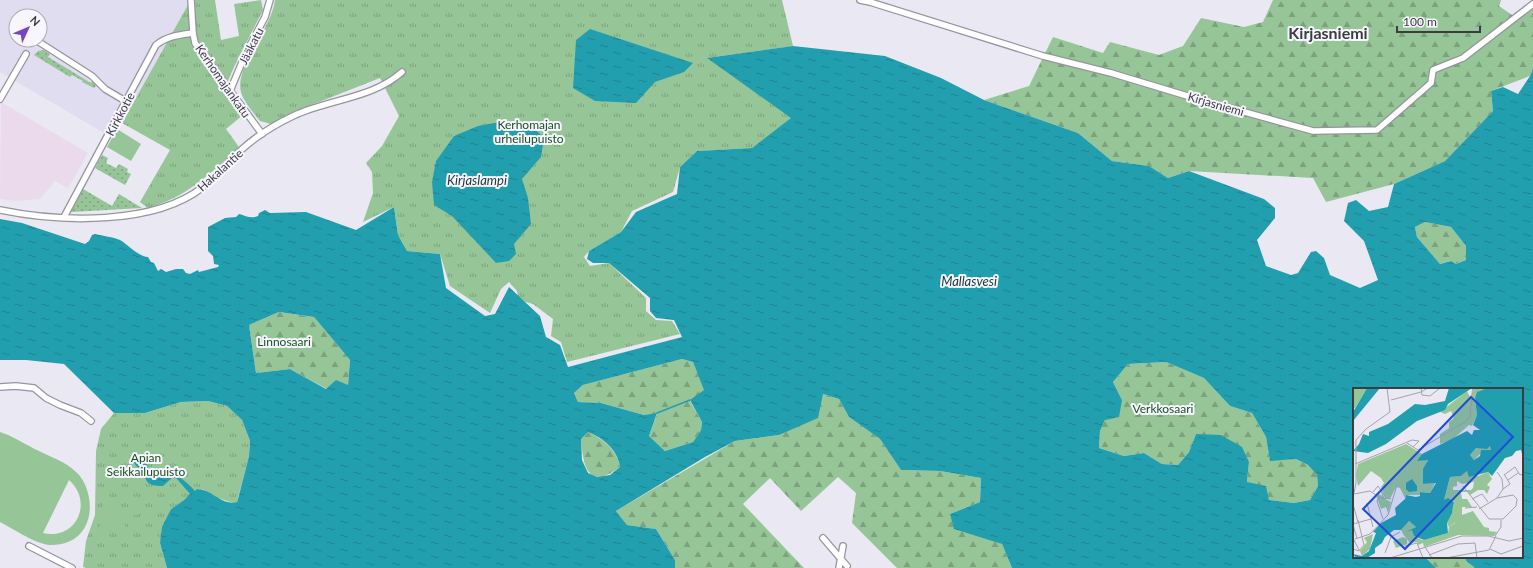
<svg xmlns="http://www.w3.org/2000/svg" width="1533" height="568" viewBox="0 0 1533 568" font-family="Lato,sans-serif">
	<style>
		.built { fill: #e1ddf0; fill-rule: evenodd }
		.education { fill: #eadaec }
		.grass { fill: url(#grass-dots) }
		.forest { fill: url(#forest-firs) }
		.park { fill: url(#park-tufts) }
		.garden { fill: #96c697; fill-rule: evenodd }
		.water { fill: url(#water-ripples); fill-rule: evenodd }
		.lines { fill: none; stroke-linecap: round; stroke-linejoin: round }
		.stream { stroke: #229faf; stroke-width: 1.5 }
		.street-casing { stroke: #96949e; stroke-width: 8 }
		.street { stroke: #fff; stroke-width: 5.5 }
		.labels { text-anchor: middle; dominant-baseline: central; stroke-width: 4; stroke-linejoin: round; paint-order: stroke }
		.street-label { font-size: 12px; fill: #3c3b3f; stroke: #f7f6ff }
		.park-label { font-size: 12px; fill: #184f1f; stroke: #f7f6ff }
		.water-label { font-size: 13px; font-style: italic; fill: #1c3639; stroke: #f7f6ff }
		.district-label { font-size: 16px; font-weight: bold; fill: #3c3b3f; stroke: #f7f6ff }
		.inset-road { fill: none; stroke: #a4a3ab; stroke-width: 1 }
		.view { fill: #1d4ed8; fill-opacity: 0.15; stroke: #1d4ed8; stroke-width: 2 }
		.inset-edge { fill: none; stroke: #3c3b3f; stroke-width: 2 }
	</style>
	<defs>
		<pattern id="grass-dots" width="8" height="8" patternUnits="userSpaceOnUse"><rect width="8" height="8" fill="#96c697"/><path d="M2 2h.1M6 6h.1" fill="none" stroke="#7ca27d" stroke-width="1.8" stroke-linecap="round"/></pattern>
		<pattern id="forest-firs" width="22" height="20" patternUnits="userSpaceOnUse"><rect width="22" height="20" fill="#96c697"/><path d="M5 1l3.5 6h-7zM16 11l3.5 6h-7z" fill="#7ca27d"/></pattern>
		<pattern id="park-tufts" width="24" height="20" patternUnits="userSpaceOnUse"><rect width="24" height="20" fill="#96c697"/><path d="M3 7l-1-3M5 7V3M7 7l1-3M15 17l-1-3M17 17v-4M19 17l1-3" fill="none" stroke="#7ca27d"/></pattern>
		<pattern id="water-ripples" width="26" height="14" patternUnits="userSpaceOnUse"><rect width="26" height="14" fill="#229faf"/><path d="M2 4q2-2 4 0t4 0M15 11q2-2 4 0t4 0" fill="none" stroke="#1f8390"/></pattern>
	</defs>
	<rect width="100%" height="100%" fill="#eae8f3"/>
	<!-- built -->
	<path class="built" d="M0,0h186l3,3 -65,117 -11,-4 -9,17 -104,-61zM16,16h24v24h-24z"/>
	<!-- education -->
	<path class="education" d="M1,102l87,51 -20,35 -13,-7 -15,18 -25,2 -15,-2z"/>
	<!-- grass -->
	<g class="grass">
		<path d="M44,50l6,4 -2,3 43,26 2,-3 3,6 -2,2 -12,-6 1,-1 -11,-6 -2,2 -36,-22 4,-4z"/>
		<path d="M102,155l6,3 -2,5 10,5 3,-4 9,5 -1,3 4,2 -6,11 -30,-17z"/>
		<path d="M83,189l29,17 7,-12 23,14 -71,4z"/>
	</g>
	<!-- forest -->
	<g class="forest">
		<path d="M1273,0h228l-2,6 16,11 18,-13v64l-3,8 -39,15 2,20 -48,50 -51,23 -68,18 -13,-24 -124,-7 -21,7 -19,-12 -37,-5 -34,-28 -94,-33 45,-14 24,-49 50,16 7,-11 49,13 24,-9 18,-28 43,9 19,-5z"/>
		<path d="M1425,222l26,5 15,19v14l-10,4 -6,-3 -10,3 -23,-27 -2,-10z"/>
		<path d="M279,312l35,5 36,43 -2,25 -21,4 -37,-20 -34,4 -7,-48z"/>
		<path d="M682,359l11,3 12,29 -15,10 12,21 -1,8 -8,12 -28,9 -16,-15 8,-22 -13,1 -43,-12 -23,-1 -4,-9 9,-8z"/>
		<path d="M1166,362l38,16 26,28 22,7 14,24 4,23 26,-1 12,6 9,10 1,11 -8,14 -16,3 -25,-3 -22,-18 2,-20 -53,-28 -7,18 -11,13 -16,-1 -18,-11 -20,3 -25,-8 1,-17 5,-11 17,-20 -9,-18 15,-18z"/>
		<path d="M823,394l16,5 10,18 31,22 21,31 39,1 41,7 -1,24 -30,12 52,30 10,24h-115l-45,-45 4,-30 -18,-16 -37,34 -31,-33 -27,26 61,64h-129v-8l-19,-31 -29,-4 -11,-14 119,-70 44,-6z"/>
		<path d="M588,432c15,7 29,18 32,35 -32,24 -37,0 -39,-28z"/>
		<path d="M1425,557h39l3,5 7,5v1h-38z"/>
	</g>
	<!-- park -->
	<g class="park">
		<path d="M189,0h26l6,40 18,-4 -5,-32 27,-4 2,10 -29,57 -10,23 19,25 -17,14 13,18c-29,27 -52,50 -91,61l-8,-6 30,-52 -48,-27 67,-120z"/>
		<path d="M275,0h507l11,46 -85,12 84,60 -40,30 -55,3 -17,16 -7,25 -41,19 -11,21 -32,19 -5,6 6,9 19,-3 37,35v13l10,9 16,1 8,13 -113,28 -6,-20 -10,-6 2,-17 -20,-15 -14,-4 -2,-9 -8,-9 -8,7 -11,24 -40,-27 -10,-32 -33,-3 -9,-16 -4,-28 -31,15 10,-29 -1,-21 -6,-9 16,-17 17,-30 -19,-38 -89,35 -20,11 -11,-3c-5,-6 -18,-22 -19,-29 -7,-25 31,-64 34,-92z"/>
		<path d="M208,401l19,5 15,14 8,21 -1,15 -12,46 -4,1 -15,-5 -16,-9 -15,8 -3,3 -13,9 -11,34 7,25h-81l-3,-1 3,-26 9,-26 1,-64 5,-22 13,-16h31l36,-11z"/>
	</g>
	<!-- garden -->
	<g class="garden">
		<path d="M117,129l24,15 -10,17 -24,-14z"/>
		<path d="M0,432c13,4 26,13 39,19 12,6 27,11 37,21 5,4 8,10 10,15 11,29 -2,59 -36,58 -15,-1 -36,-16 -50,-23zM69,480c25,22 7,61 -26,53z"/>
		<path d="M137,496l8,15 -10,5 -8,-14z"/>
		<path d="M104,500l11,2c7,11 12,23 11,36l-26,-11z"/>
	</g>
	<!-- water -->
	<g class="water">
		<path d="M590,29l103,34 -9,9 -29,10 -19,21 -41,-2 -22,-13 3,-48z"/>
		<path d="M793,46l92,10 56,22 43,22 94,33 34,28 37,5 19,12 21,-7 75,28 11,9v10l-18,22 9,26 25,9 7,-2 13,-21 5,-1 8,7 6,17 30,13 18,-8 -14,-39 -20,-20 4,-18 8,-3 13,11 19,-4 6,-23 51,-23 48,-50 -2,-20 12,-4 15,7 12,-18 3,-8v500h-59v-1l-7,-5 -3,-5h58v-168h-168v168h71l11,11h-424l-10,-24 -48,-15 -4,-15 30,-12 1,-24 -41,-7 -39,-1 -21,-31 -31,-22 -10,-18 -16,-5 -5,24 -39,17 -44,6 -30,16 -89,54 11,14 29,4 19,31v8h-508l-7,-25 2,-16 9,-18 13,-9 6,-6 -13,-15 -4,-2 -10,9c-7,0 -16,0 -18,-9 -1,-3 0,-4 -2,-6 -6,-5 -14,-8 -6,-17l4,7 6,3 1,4c5,1 11,0 16,2 12,3 22,11 31,21l2,-2c2,1 4,0 6,1 11,3 22,16 34,12l1,-3 11,-43 1,-15 -8,-21 -15,-14 -19,-5 -27,1 -36,11h-31l-50,-49 -38,-4h-26v-141l22,4 63,21 4,-3 3,-6 3,-1c8,2 18,3 25,6 9,5 17,16 28,17l3,5 3,1 4,8 3,-2 5,3 10,-3h7l3,4 4,1 8,-4 1,2 19,-5 1,-2 -5,-1 -1,-8 -5,-5v-24l17,-9 11,-1 3,-3c7,2 12,5 19,2l1,-3 6,-3 5,3 36,-1 50,18 38,-23 4,28 9,16 33,3 6,34 39,28 10,-2 14,-27 31,29 6,21 14,8 8,22 114,-30 -8,-17 -18,-2 -6,-7v-13l-41,-35h-16l-6,-4 2,-8 32,-19 15,-20 41,-18 3,-27 17,-16 55,-3 39,-30 -84,-60zM1425,222l26,5 15,19v14l-10,4 -5,-3 -11,3 -23,-27 -2,-10zM279,312l35,5 36,43 -2,25 -12,-5 -10,9 -36,-20 -34,4 -7,-48zM682,359l11,3 11,28 -14,10 12,22 -1,8 -8,12 -28,9 -16,-15 8,-23 -13,2 -43,-12 -23,-1 -4,-9 9,-8zM1166,362l38,16 26,28 22,7 14,24 4,24 26,-2 12,6 9,10 1,11 -8,14 -16,3 -25,-3 -3,-14 -19,-4 2,-20 -7,-15 -21,-12 -25,-1 -7,18 -11,13 -16,-1 -18,-11 -20,3 -25,-8 1,-17 5,-11 14,-3 3,-17 -9,-18 15,-18zM588,432c15,6 30,18 32,35l-10,8 -13,2 -9,-4 -6,-13 -1,-21z"/>
		<path d="M500,122l32,4 12,12 -3,19 -19,22 6,19 3,26 -17,20 2,10 -7,7 -13,2 -44,-47 -18,-11 -2,-23 4,-21 18,-25 24,-10z"/>
	</g>
	<g class="lines">
		<!-- stream -->
		<path class="stream" d="M657,413l33,-13"/>
		<!-- street casing -->
		<g class="street-casing">
			<g id="street">
				<path d="M191,0l2,33 2,10 67,91"/>
				<path d="M860,0l10,2 173,54 68,17 83,25 119,33 64,-1 54,-47 2,-13 30,-12 70,-54"/>
				<path d="M39,42l53,34 13,13 22,13"/>
				<path d="M230,91l15,-36 20,-38 5,-17"/>
				<path d="M0,99l26,-45"/>
				<path d="M0,210c58,12 154,16 203,-23 13,-11 24,-24 37,-36 15,-14 34,-26 53,-35 35,-17 79,-17 109,-44"/>
				<path d="M64,217l92,-172c11,-9 23,-10 37,-12"/>
				<path d="M0,387l16,-1 18,2 12,10 14,7 21,8 10,8"/>
				<path d="M823,538l24,28"/>
				<path d="M29,546l43,22"/>
				<path d="M839,568l4,-22"/>
			</g>
		</g>
		<!-- street -->
		<use href="#street" class="street"/>
	</g>
	<g class="labels">
		<!-- street labels -->
		<g class="street-label">
			<text transform="translate(251 46) rotate(-63)">Jääkatu</text>
			<text transform="translate(223 81) rotate(55)">Kerhomajankatu</text>
			<text transform="translate(1216 104) rotate(16)">Kirjasniemi</text>
			<text transform="translate(120 114) rotate(-62)">Kirkkotie</text>
			<text transform="translate(220 170) rotate(-42)">Hakalantie</text>
		</g>
		<!-- park labels -->
		<g class="park-label">
			<text x="529" y="124">Kerhomajan<tspan x="529" dy="14">urheilupuisto</tspan></text>
			<text x="284" y="341">Linnosaari</text>
			<text x="1163" y="408">Verkkosaari</text>
			<text x="146" y="457">Apian<tspan x="146" dy="14">Seikkailupuisto</tspan></text>
		</g>
		<!-- water labels -->
		<g class="water-label">
			<text x="477" y="180">Kirjaslampi</text>
			<text x="969" y="281">Mallasvesi</text>
		</g>
		<!-- district labels -->
		<g class="district-label">
			<text x="1328" y="32">Kirjasniemi</text>
		</g>
	</g>
	<!-- overview -->
	<g transform="translate(1353 388)">
		<rect width="170" height="170" fill="#eae8f3"/>
		<path d="M0,0h14l-12,20 -2,-1zM119,0l15,1 -8,2 -4,7 2,17 -5,11 -3,-1 -16,14 -13,5v-10l9,-6v-6l5,-4 -3,-7 -6,3 -5,-2 27,-21 4,8zM138,58v4l-11,4 -6,6 -4,-5 6,-7zM114,83l11,5 10,-4 4,7 -5,6 3,2 -3,7 -3,-4h-6l-8,5 -2,-3h-7l1,7h5l5,8h-10v8l11,-4 11,16 5,1v3l8,1 -3,4 -36,-1 -34,12 -1,-4 -5,2 -1,-3 31,-9 1,-6 6,-4 3,-9 -1,-5h-4l1,-8 -10,-1 6,-23 11,-1zM104,93l5,3 12,-2 -1,6 -2,2h-18v-3l4,-1z" fill="#96c697" fill-rule="evenodd"/>
		<path d="M53,56l16,10 -4,7 10,-2 -5,12v13l12,-1 -5,10 -10,-1 1,3h-15l-1,3 -5,-10 -4,-1 -6,12 -5,-2 -4,-10 3,-4 -3,-5 -10,-7 -13,15 -2,-11 2,-11zM28,102l4,9 6,3 -3,11 -2,-6 -5,2 -5,-14 1,-2 5,3zM100,121h4l4,9 -12,9 -2,-4zM56,133l7,6 -3,2 1,7 10,5 -14,2 -7,-9 -2,-4zM20,146l-3,15 -8,7 -2,-5 7,-9 -3,-4z" fill="#96c697"/>
		<path d="M50,149l4,2v5l-11,4 -3,-7z" fill="#96c697"/>
		<path d="M14,0h13l-27,33v-9zM96,0h23l-24,16 -3,6 -28,11 -31,23 -18,9 -15,-2 6,-7 4,-10 6,2v-4l19,-8 27,-20 10,1 20,-4zM134,0h36v69l-2,-7 -5,1 -4,5 -7,2 -13,18 -4,-4 -19,5 -2,-6 -6,5 -11,1 -6,23 4,-2 6,4 -2,11 -5,10 1,10 -24,7 -10,-4 -2,-6 -6,2 10,-5 -7,-6 -8,9h-7l-9,7 -3,6 -7,5v5l-8,5h-11l-3,-4 9,2 7,-5 7,-18 -3,-1 8,-9 15,-8 -1,-7 10,-9 1,-4 10,2 4,-1v-4l10,1 6,-10 -13,1v-15l5,-9 -11,1 5,-7 45,-23 5,4 2,-5h6l-7,-5 4,-10 -2,-17 2,-6zM137,58l1,4h-10l-1,6 -6,4 -4,-5 6,-7 11,1zM59,91l5,7v5l-8,1 -3,-3v-6z" fill="#229faf" fill-rule="evenodd"/>
		<path class="inset-road" d="M68,0l1,7 8,1 10,-8M38,12l30,-8 7,-4M54,55l11,7 47,-28 5,-5 2,-23 9,-6M2,76l57,-24 7,1 -6,6M151,87l11,-8 5,8 3,-1M155,92l10,-7M110,98l26,33h14l13,-13 1,-7 -4,-4 -16,3M150,101l7,-5 -6,-10M20,104l5,-6 8,12M1,105l2,-10v-43l10,-11 24,-17 -3,-24M1,106l16,-3 10,7 11,1M26,109l-2,4 6,18M119,111l10,-5 6,8M14,115l6,24M0,116l5,18M112,120l12,-1M126,121l18,-11 6,-9 -1,-10 -5,-7M0,136l18,-5M0,137l4,13M142,148l6,-9v-7M0,150l6,12M2,151l15,-5 18,-19 9,-30M52,158l12,-3 6,15M72,159l7,11M0,161l6,2 5,-6 -6,-25M137,161l11,5 22,-8M32,165l6,-16 9,-5M76,167l29,-11 17,-1 2,15M37,170l72,-22h26l21,5 14,-3M93,170l43,-8 7,-14"/>
		<path class="view" d="M118,9l42,40 -108,112 -42,-40z"/>
		<rect width="170" height="170" class="inset-edge"/>
	</g>
	<!-- north arrow -->
	<g transform="translate(28 28) rotate(46)"><circle r="19" fill="#f7f6ff" stroke="#acabb2"/>
	<path d="M0-3L7 15L0 10L-7 15Z" fill="#7945bc"/>
	<text y="-6" font-size="11" font-weight="bold" text-anchor="middle" fill="#3c3b3f">N</text>
	</g>
	<!-- scale -->
	<path d="M1397 26v6h83v-6" fill="none" stroke="#3c3b3f" stroke-width="2"/>
	<text x="1403" y="26" font-size="12" fill="#3c3b3f" stroke="#f7f6ff" stroke-width="3" paint-order="stroke">100 m</text>
</svg>
